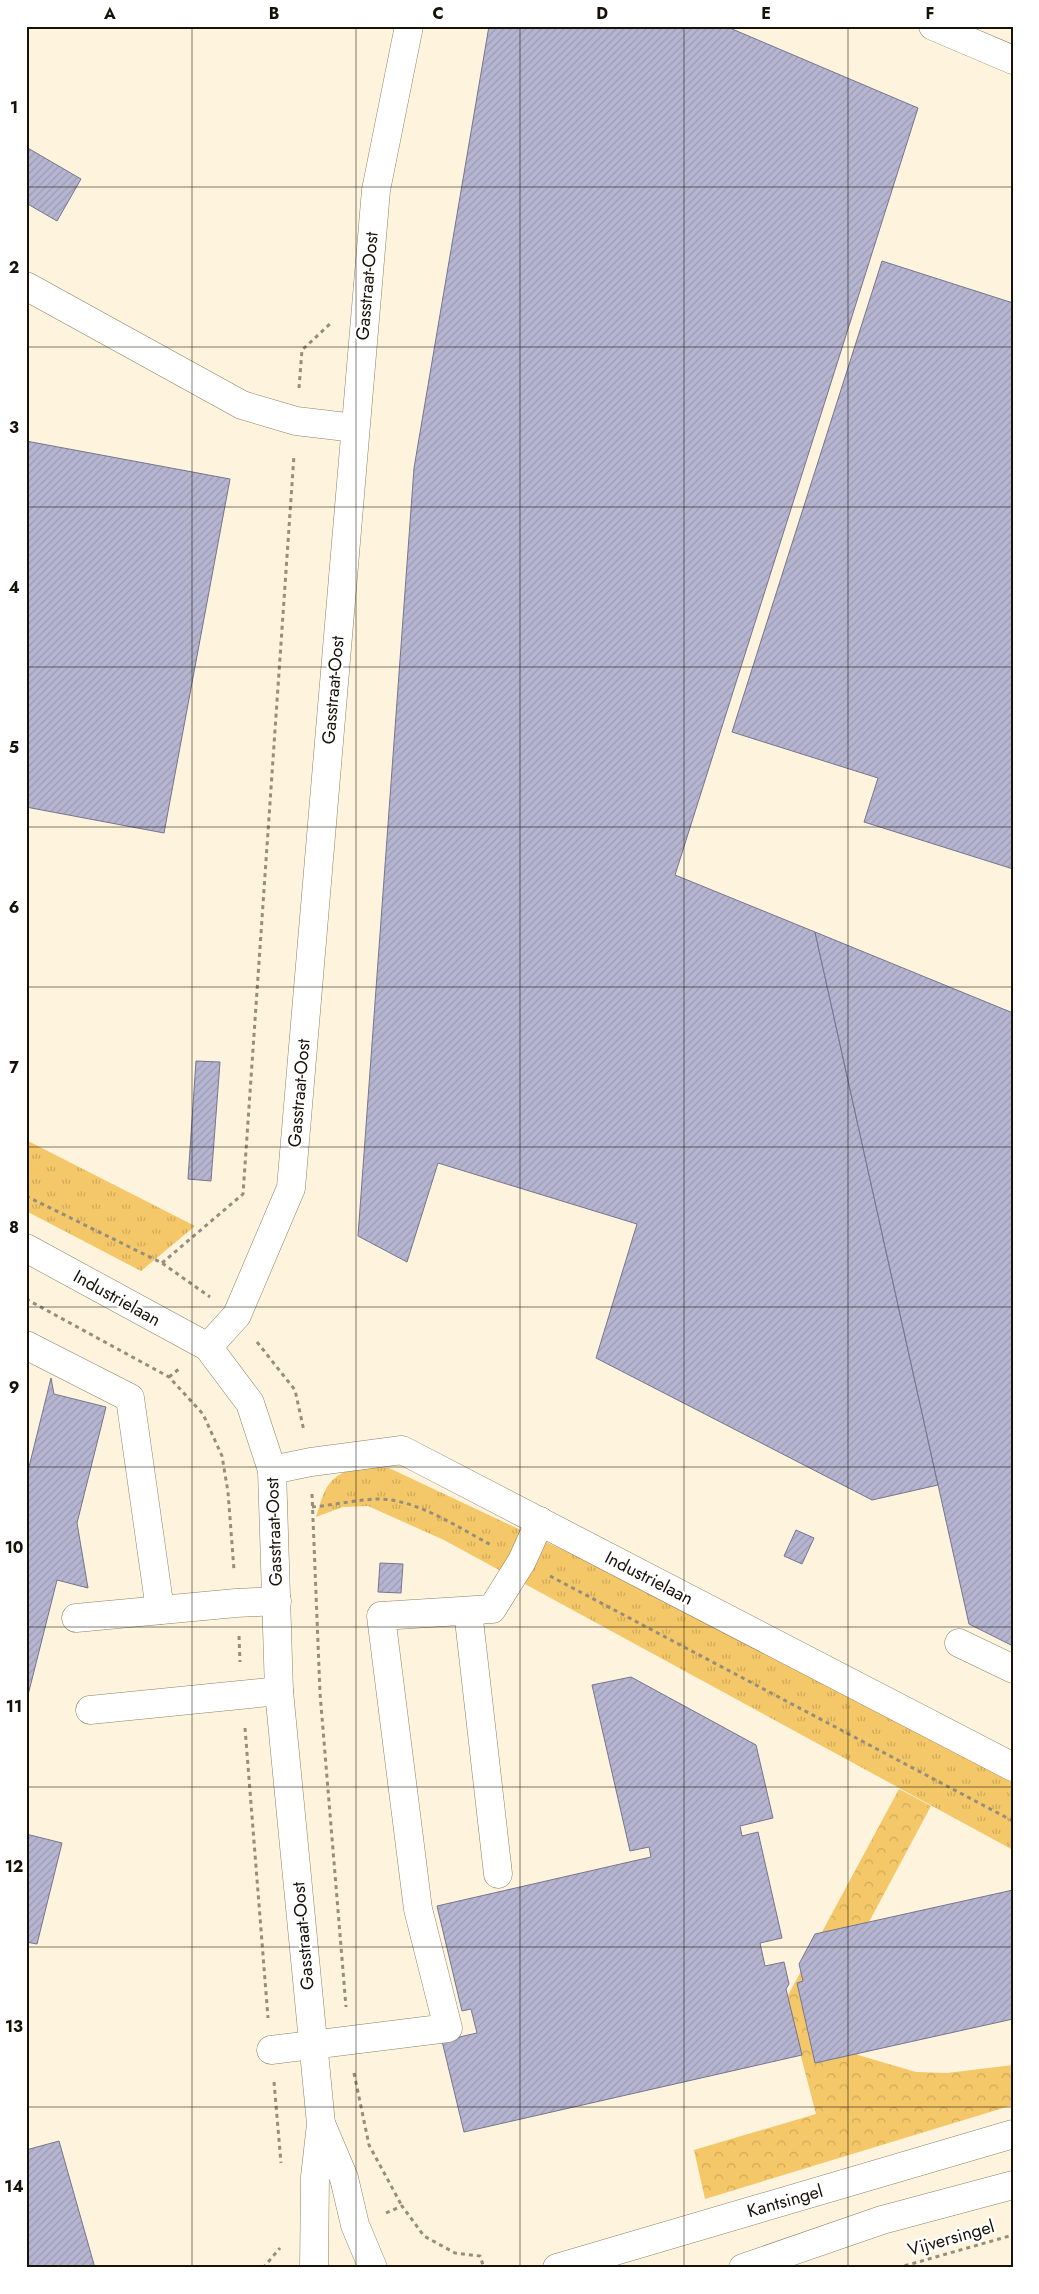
<svg xmlns="http://www.w3.org/2000/svg" width="1039" height="2294" viewBox="0 0 1039 2294" font-family="Jost,sans-serif">
	<style>
		.grass { fill: url(#grass-tufts) }
		.forest { fill: url(#forest-crowns) }
		.building { fill: url(#building-hatch); stroke: #75758f }
		.lines { fill: none; stroke-linecap: round; stroke-linejoin: round }
		.minor-casing { stroke: #8d8067; stroke-width: 29 }
		.path { stroke: #968e7d; stroke-width: 3; stroke-dasharray: 4 4; stroke-linecap: butt }
		.minor { stroke: #fff; stroke-width: 28 }
		.grid { fill: none; stroke: #171208; stroke-width: 1; stroke-opacity: 0.55 }
		.labels { text-anchor: middle; dominant-baseline: central; stroke-width: 4.5; stroke-linejoin: round; paint-order: stroke }
		.street-label { font-size: 18px; fill: #171208; stroke: #fff }
		.neatline { fill: none; stroke: #171208; stroke-width: 2 }
		.grid-label { font-size: 16px; text-anchor: middle; font-weight: bold; fill: #171208 }
	</style>
	<defs>
		<pattern id="grass-tufts" width="24" height="20" patternUnits="userSpaceOnUse" patternTransform="scale(1.25)"><rect width="24" height="20" fill="#f4c768"/><path d="M3 7l-1-3M5 7V3M7 7l1-3M15 17l-1-3M17 17v-4M19 17l1-3" fill="none" stroke="#d0aa59"/></pattern>
		<pattern id="forest-crowns" width="20" height="18" patternUnits="userSpaceOnUse" patternTransform="scale(1.25)"><rect width="20" height="18" fill="#f4c768"/><path d="M2 6a3 3 0 1 1 6 0M12 15a3 3 0 1 1 6 0" fill="none" stroke="#d0aa59"/></pattern>
		<pattern id="building-hatch" width="6" height="6" patternUnits="userSpaceOnUse" patternTransform="scale(1.25)"><rect width="6" height="6" fill="#b5b5d1"/><path d="M-1 1l2-2M0 6l6-6M5 7l2-2" fill="none" stroke="#9b9bb2"/></pattern>
	</defs>
	<rect width="100%" height="100%" fill="#fef3dc"/>
	<!-- grass -->
	<g class="grass">
		<path d="M26,1140l169,86 -54,45 -115,-60z"/>
		<path d="M357,1467l32,1 208,98 416,212v72l-569,-310 -76,-34 -25,1 -27,10c9,-28 10,-40 41,-50z"/>
	</g>
	<!-- forest -->
	<path class="forest" d="M899,1789l32,17 -93,174 20,75 58,17 31,1 66,-8v40l-308,94 -11,-49 122,-36 -30,-115z"/>
	<!-- building -->
	<g class="building">
		<path d="M489,26h236l193,82 -243,767 140,57 123,553 -66,15 -276,-142 41,-134 -199,-61 -31,99 -49,-26 56,-768z"/>
		<path d="M26,147l55,32 -24,42 -31,-18z"/>
		<path d="M882,261l131,42v566l-149,-47 14,-44 -146,-46z"/>
		<path d="M26,441l204,38 -66,354 -138,-26z"/>
		<path d="M815,932l198,81v633l-44,-22z"/>
		<path d="M196,1061l24,1 -9,119 -23,-2z"/>
		<path d="M51,1378l3,16 52,13 -29,116 11,65 -31,-8 -31,123v-224z"/>
		<path d="M796,1530l18,8 -12,26 -18,-8z"/>
		<path d="M380,1563l23,1 -2,29 -23,-1z"/>
		<path d="M631,1677l125,68 17,73 -33,8 2,10 16,-4 24,106 -22,5 5,23 19,-4 5,22 -3,5 16,66 -338,77 -22,-91 35,-8 -6,-24 -9,2 -25,-105 214,-49 -2,-10 -19,4 -38,-166z"/>
		<path d="M26,1834l36,9 -25,101 -11,-2z"/>
		<path d="M1013,1890v129l-198,44 -18,-80 6,-2 -4,-17 16,-30z"/>
		<path d="M59,2141l36,127h-69v-118z"/>
	</g>
	<g class="lines">
		<!-- minor casing -->
		<g class="minor-casing">
			<g id="minor">
				<path d="M933,26l80,34"/>
				<path d="M26,286l216,119 54,16 59,7"/>
				<path d="M26,1248l182,99 42,56 22,67 7,221 42,433 -6,53 -1,91"/>
				<path d="M26,1345l104,53 30,212"/>
				<path d="M208,1347l29,-32 54,-127 85,-998 33,-164"/>
				<path d="M272,1470l39,-8 91,-12 611,317"/>
				<path d="M468,1611l30,263"/>
				<path d="M76,1618l160,-15 41,-2"/>
				<path d="M959,1643l54,26"/>
				<path d="M90,1710l189,-19"/>
				<path d="M271,2050l177,-22 -30,-119 -37,-293 111,-7 30,-48 18,-40"/>
				<path d="M322,2126l22,52 11,47 18,43"/>
				<path d="M557,2268l456,-134"/>
				<path d="M743,2268l139,-48 131,-35"/>
			</g>
		</g>
		<!-- path -->
		<g class="path">
			<path d="M299,388l3,-38 29,-27"/>
			<path d="M26,1196l136,67 48,34"/>
			<path d="M162,1263l81,-69 51,-739"/>
			<path d="M26,1299l143,78 34,37 19,42 6,36 6,78"/>
			<path d="M257,1342l38,48 9,41"/>
			<path d="M169,1377l10,-8"/>
			<path d="M312,1494l8,199 26,314"/>
			<path d="M312,1507c23,-2 47,-8 69,-8 39,2 78,29 112,47"/>
			<path d="M550,1576l463,245"/>
			<path d="M239,1636l1,26"/>
			<path d="M245,1728l23,290"/>
			<path d="M354,2073l15,72 33,61"/>
			<path d="M274,2082l7,81"/>
			<path d="M386,2213l16,-7 22,30 31,17 25,3 4,12"/>
			<path d="M263,2268l17,-20"/>
			<path d="M897,2268l116,-33"/>
		</g>
		<!-- minor -->
		<use href="#minor" class="minor"/>
	</g>
	<!-- grid -->
	<path class="grid" d="M192,26v2242M356,26v2242M520,26v2242M684,26v2242M848,26v2242M26,187h987M26,347h987M26,507h987M26,667h987M26,827h987M26,987h987M26,1147h987M26,1307h987M26,1467h987M26,1627h987M26,1787h987M26,1947h987M26,2107h987"/>
	<g class="labels">
		<!-- street labels -->
		<g class="street-label">
			<text transform="translate(367 286) rotate(-85)">Gasstraat-Oost</text>
			<text transform="translate(333 690) rotate(-85)">Gasstraat-Oost</text>
			<text transform="translate(299 1093) rotate(-85)">Gasstraat-Oost</text>
			<text transform="translate(117 1298) rotate(29)">Industrielaan</text>
			<text transform="translate(274 1532) rotate(-92)">Gasstraat-Oost</text>
			<text transform="translate(649 1578) rotate(27)">Industrielaan</text>
			<text transform="translate(303 1936) rotate(-95)">Gasstraat-Oost</text>
			<text transform="translate(785 2201) rotate(-16)">Kantsingel</text>
			<text transform="translate(951 2238) rotate(-16)">Vijversingel</text>
		</g>
	</g>
	<!-- border -->
	<rect width="1039" height="2294" fill="none" stroke="#ffffff" stroke-width="55"/>
	<rect x="28" y="28" width="984" height="2238" class="neatline"/>
	<g class="grid-label">
		<text x="110" y="19">A</text>
		<text x="274" y="19">B</text>
		<text x="438" y="19">C</text>
		<text x="602" y="19">D</text>
		<text x="766" y="19">E</text>
		<text x="930" y="19">F</text>
		<text x="14" y="113">1</text>
		<text x="14" y="273">2</text>
		<text x="14" y="433">3</text>
		<text x="14" y="593">4</text>
		<text x="14" y="753">5</text>
		<text x="14" y="913">6</text>
		<text x="14" y="1073">7</text>
		<text x="14" y="1233">8</text>
		<text x="14" y="1393">9</text>
		<text x="14" y="1553">10</text>
		<text x="14" y="1712">11</text>
		<text x="14" y="1872">12</text>
		<text x="14" y="2032">13</text>
		<text x="14" y="2192">14</text>
	</g>
</svg>
